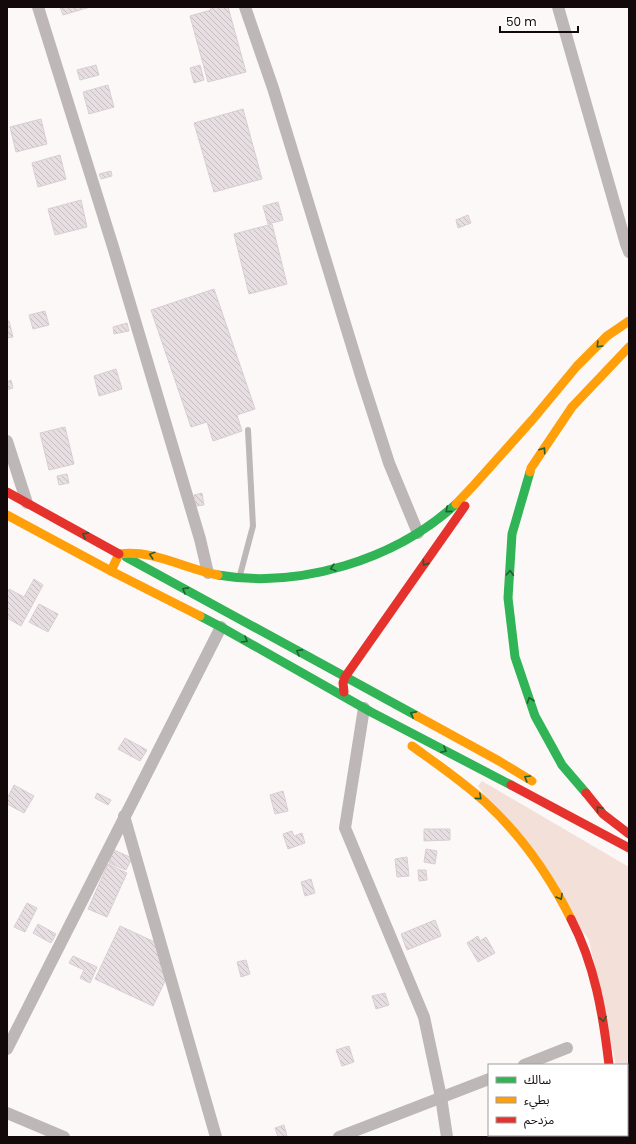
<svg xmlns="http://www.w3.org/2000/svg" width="636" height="1144" viewBox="0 0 636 1144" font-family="Poppins,'Noto Sans Arabic',sans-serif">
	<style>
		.grass { fill: #f2e0d9 }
		.building { fill: url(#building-back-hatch); stroke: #d7cfd2 }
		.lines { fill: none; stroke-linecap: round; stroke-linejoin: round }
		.lane { stroke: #bdb8b7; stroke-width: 6 }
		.street { stroke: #bdb8b7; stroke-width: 12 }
		.fast { stroke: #30b455; stroke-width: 9 }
		.slow { stroke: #ff9f0a; stroke-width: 9 }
		.jam { stroke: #e5322d; stroke-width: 9 }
		.oneway { stroke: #225e30 }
	</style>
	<defs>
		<pattern id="building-back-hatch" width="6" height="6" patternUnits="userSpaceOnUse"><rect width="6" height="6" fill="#e7dee2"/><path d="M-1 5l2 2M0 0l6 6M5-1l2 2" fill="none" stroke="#c5bdc1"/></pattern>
	</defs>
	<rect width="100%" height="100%" fill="#fcf8f8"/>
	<!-- grass -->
	<path class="grass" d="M482,781l147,86v270h-15v-2h13v-70h-11l-27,-125 -111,-154z"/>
	<!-- building -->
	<g class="building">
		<path d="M60,7h30l-27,8z"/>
		<path d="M210,7h18l18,65 -38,10 -18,-66 21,-6z"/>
		<path d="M96,65l3,10 -19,5 -3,-10z"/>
		<path d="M200,65l4,15 -10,3 -4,-15z"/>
		<path d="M108,85l6,22 -25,7 -6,-22z"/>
		<path d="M243,109l19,70 -48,13 -20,-69z"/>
		<path d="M41,119l6,25 -31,8 -6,-25z"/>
		<path d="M60,155l6,24 -28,8 -6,-24z"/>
		<path d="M111,171l1,5 -11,3 -2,-5z"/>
		<path d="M81,200l6,27 -32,8 -7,-26z"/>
		<path d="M278,202l5,18 -15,4 -5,-18z"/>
		<path d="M468,215l3,8 -13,5 -2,-8z"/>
		<path d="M272,224l15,60 -38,10 -15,-60z"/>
		<path d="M214,289l41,120 -18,6 5,16 -29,10 -6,-19 -16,5 -40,-117z"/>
		<path d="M45,311l4,14 -16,4 -4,-14z"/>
		<path d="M7,321h2l4,16 -6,1z"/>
		<path d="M127,323l2,8 -15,3 -1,-7z"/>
		<path d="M116,369l6,20 -23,7 -5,-20z"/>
		<path d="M11,380l2,8 -6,2v-8z"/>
		<path d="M65,427l9,37 -25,6 -9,-37z"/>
		<path d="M67,474l2,9 -10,2 -2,-9z"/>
		<path d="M202,493l2,12 -8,1 -2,-11z"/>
		<path d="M34,579l9,6 -22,41 -14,-8v-25l2,-4 15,8z"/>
		<path d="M39,604l19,10 -10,18 -19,-10z"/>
		<path d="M125,738l22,12 -7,11 -22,-12z"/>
		<path d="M14,785l20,11 -10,17 -17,-9v-5z"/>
		<path d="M283,791l5,20 -13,3 -5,-19z"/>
		<path d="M97,793l14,7 -3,5 -13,-7z"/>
		<path d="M424,829h26v11l-26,1z"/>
		<path d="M292,831l2,5 8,-3 3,10 -17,6 -5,-15z"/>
		<path d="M426,849l11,2 -2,13 -11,-2z"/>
		<path d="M114,850l18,8 -6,12 -17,-7z"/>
		<path d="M407,857l2,19 -12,1 -2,-18z"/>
		<path d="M108,864l19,9 -20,44 -19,-8z"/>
		<path d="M418,870h8l1,10 -8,1z"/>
		<path d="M311,879l4,14 -10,3 -4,-14z"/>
		<path d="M27,903l10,5 -12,24 -11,-5z"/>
		<path d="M435,920l6,16 -34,14 -6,-16z"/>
		<path d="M38,924l18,10 -5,9 -18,-10z"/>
		<path d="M120,926l39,18 8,33 -14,29 -58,-27z"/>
		<path d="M478,936l2,5 6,-4 9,16 -17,9 -11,-19z"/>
		<path d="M73,956l24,11 -7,16 -10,-5 4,-8 -15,-7z"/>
		<path d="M246,960l4,14 -9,3 -4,-15z"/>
		<path d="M385,993l4,12 -13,4 -4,-13z"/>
		<path d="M349,1046l5,16 -12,4 -6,-16z"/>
		<path d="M284,1125l3,11 -9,1 -3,-9z"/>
	</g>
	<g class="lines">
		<!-- lane -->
		<path class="lane" d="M240,575l13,-49 -5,-96"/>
		<!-- street -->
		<g class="street">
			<path d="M38,7l76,243 86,289 8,34"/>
			<path d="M245,7l28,81 89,291 27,84 29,70"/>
			<path d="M558,7l68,237 3,8"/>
			<path d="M7,441l20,62"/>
			<path d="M364,708l-19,120 79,189 17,80 6,40"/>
			<path d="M124,816l92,321"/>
			<path d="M7,1049l214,-422"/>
			<path d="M524,1065l43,-17"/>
			<path d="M7,1113l57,24"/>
			<path d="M339,1137l150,-58"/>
		</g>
		<!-- fast -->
		<g class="fast">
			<path d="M530,472l-18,62 -4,64 7,59 20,59 27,49 24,28"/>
			<path d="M126,557l291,159"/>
			<path d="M218,575c81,14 177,-15 238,-71"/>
			<path d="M200,616l21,11 150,85 140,73"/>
		</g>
		<!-- slow -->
		<g class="slow">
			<path d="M530,472l1,-4 41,-61 57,-60"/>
			<path d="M456,504l18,-19 59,-66 44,-53 30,-30 22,-15"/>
			<path d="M7,515l104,56"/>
			<path d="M200,616l-89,-45 8,-17c34,-5 66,15 99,21"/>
			<path d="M417,716l82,45 33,20"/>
			<path d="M412,746c25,18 50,35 73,56 36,33 64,73 86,117"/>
		</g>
		<!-- jam -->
		<g class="jam">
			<path d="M7,492l112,62"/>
			<path d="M344,692l-1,-9 2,-6 120,-171"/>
			<path d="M511,785l118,63"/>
			<path d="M586,793l17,21 26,20"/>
			<path d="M571,919c24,46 32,95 38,146"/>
			<path d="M606,1135v2"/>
		</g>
	</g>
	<!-- one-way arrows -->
	<defs><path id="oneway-chevron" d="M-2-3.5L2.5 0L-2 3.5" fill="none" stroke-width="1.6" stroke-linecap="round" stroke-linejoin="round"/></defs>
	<g class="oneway">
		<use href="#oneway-chevron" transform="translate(599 345) rotate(134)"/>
		<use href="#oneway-chevron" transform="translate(543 450) rotate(-56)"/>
		<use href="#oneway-chevron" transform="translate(448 510) rotate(140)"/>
		<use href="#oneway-chevron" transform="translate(85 535) rotate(-151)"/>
		<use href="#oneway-chevron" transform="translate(152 555) rotate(-163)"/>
		<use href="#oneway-chevron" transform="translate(425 563) rotate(125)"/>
		<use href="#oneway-chevron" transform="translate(333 568) rotate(165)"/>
		<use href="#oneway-chevron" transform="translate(510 573) rotate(-87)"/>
		<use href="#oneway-chevron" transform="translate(185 590) rotate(-151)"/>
		<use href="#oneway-chevron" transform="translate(245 640) rotate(30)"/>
		<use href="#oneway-chevron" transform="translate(299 652) rotate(-151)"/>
		<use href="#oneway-chevron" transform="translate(530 700) rotate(-109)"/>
		<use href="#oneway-chevron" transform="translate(413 714) rotate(-152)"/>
		<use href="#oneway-chevron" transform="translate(444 750) rotate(27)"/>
		<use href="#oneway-chevron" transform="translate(527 778) rotate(-149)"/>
		<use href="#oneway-chevron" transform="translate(479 797) rotate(41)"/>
		<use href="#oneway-chevron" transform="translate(599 809) rotate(-130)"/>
		<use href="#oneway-chevron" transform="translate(560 897) rotate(60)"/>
		<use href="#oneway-chevron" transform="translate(603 1019) rotate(81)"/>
	</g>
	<!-- border -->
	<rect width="636" height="1144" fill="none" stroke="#13080a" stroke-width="16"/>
	<!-- legend -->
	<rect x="488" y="1064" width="140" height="72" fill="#ffffff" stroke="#a19c9d"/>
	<rect x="496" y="1077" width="20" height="6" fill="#30b455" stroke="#a19c9d"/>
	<text x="524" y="1084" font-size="12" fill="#13080a">سالك</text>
	<rect x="496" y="1097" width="20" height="6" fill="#ff9f0a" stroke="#a19c9d"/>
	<text x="524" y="1104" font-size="12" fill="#13080a">بطيء</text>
	<rect x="496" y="1117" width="20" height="6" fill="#e5322d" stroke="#a19c9d"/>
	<text x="524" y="1124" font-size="12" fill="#13080a">مزدحم</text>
	<!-- scale -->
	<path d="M500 26v6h78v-6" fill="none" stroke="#13080a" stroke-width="2"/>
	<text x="506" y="26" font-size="12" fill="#13080a" stroke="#ffffff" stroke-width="3" paint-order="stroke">50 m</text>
</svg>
